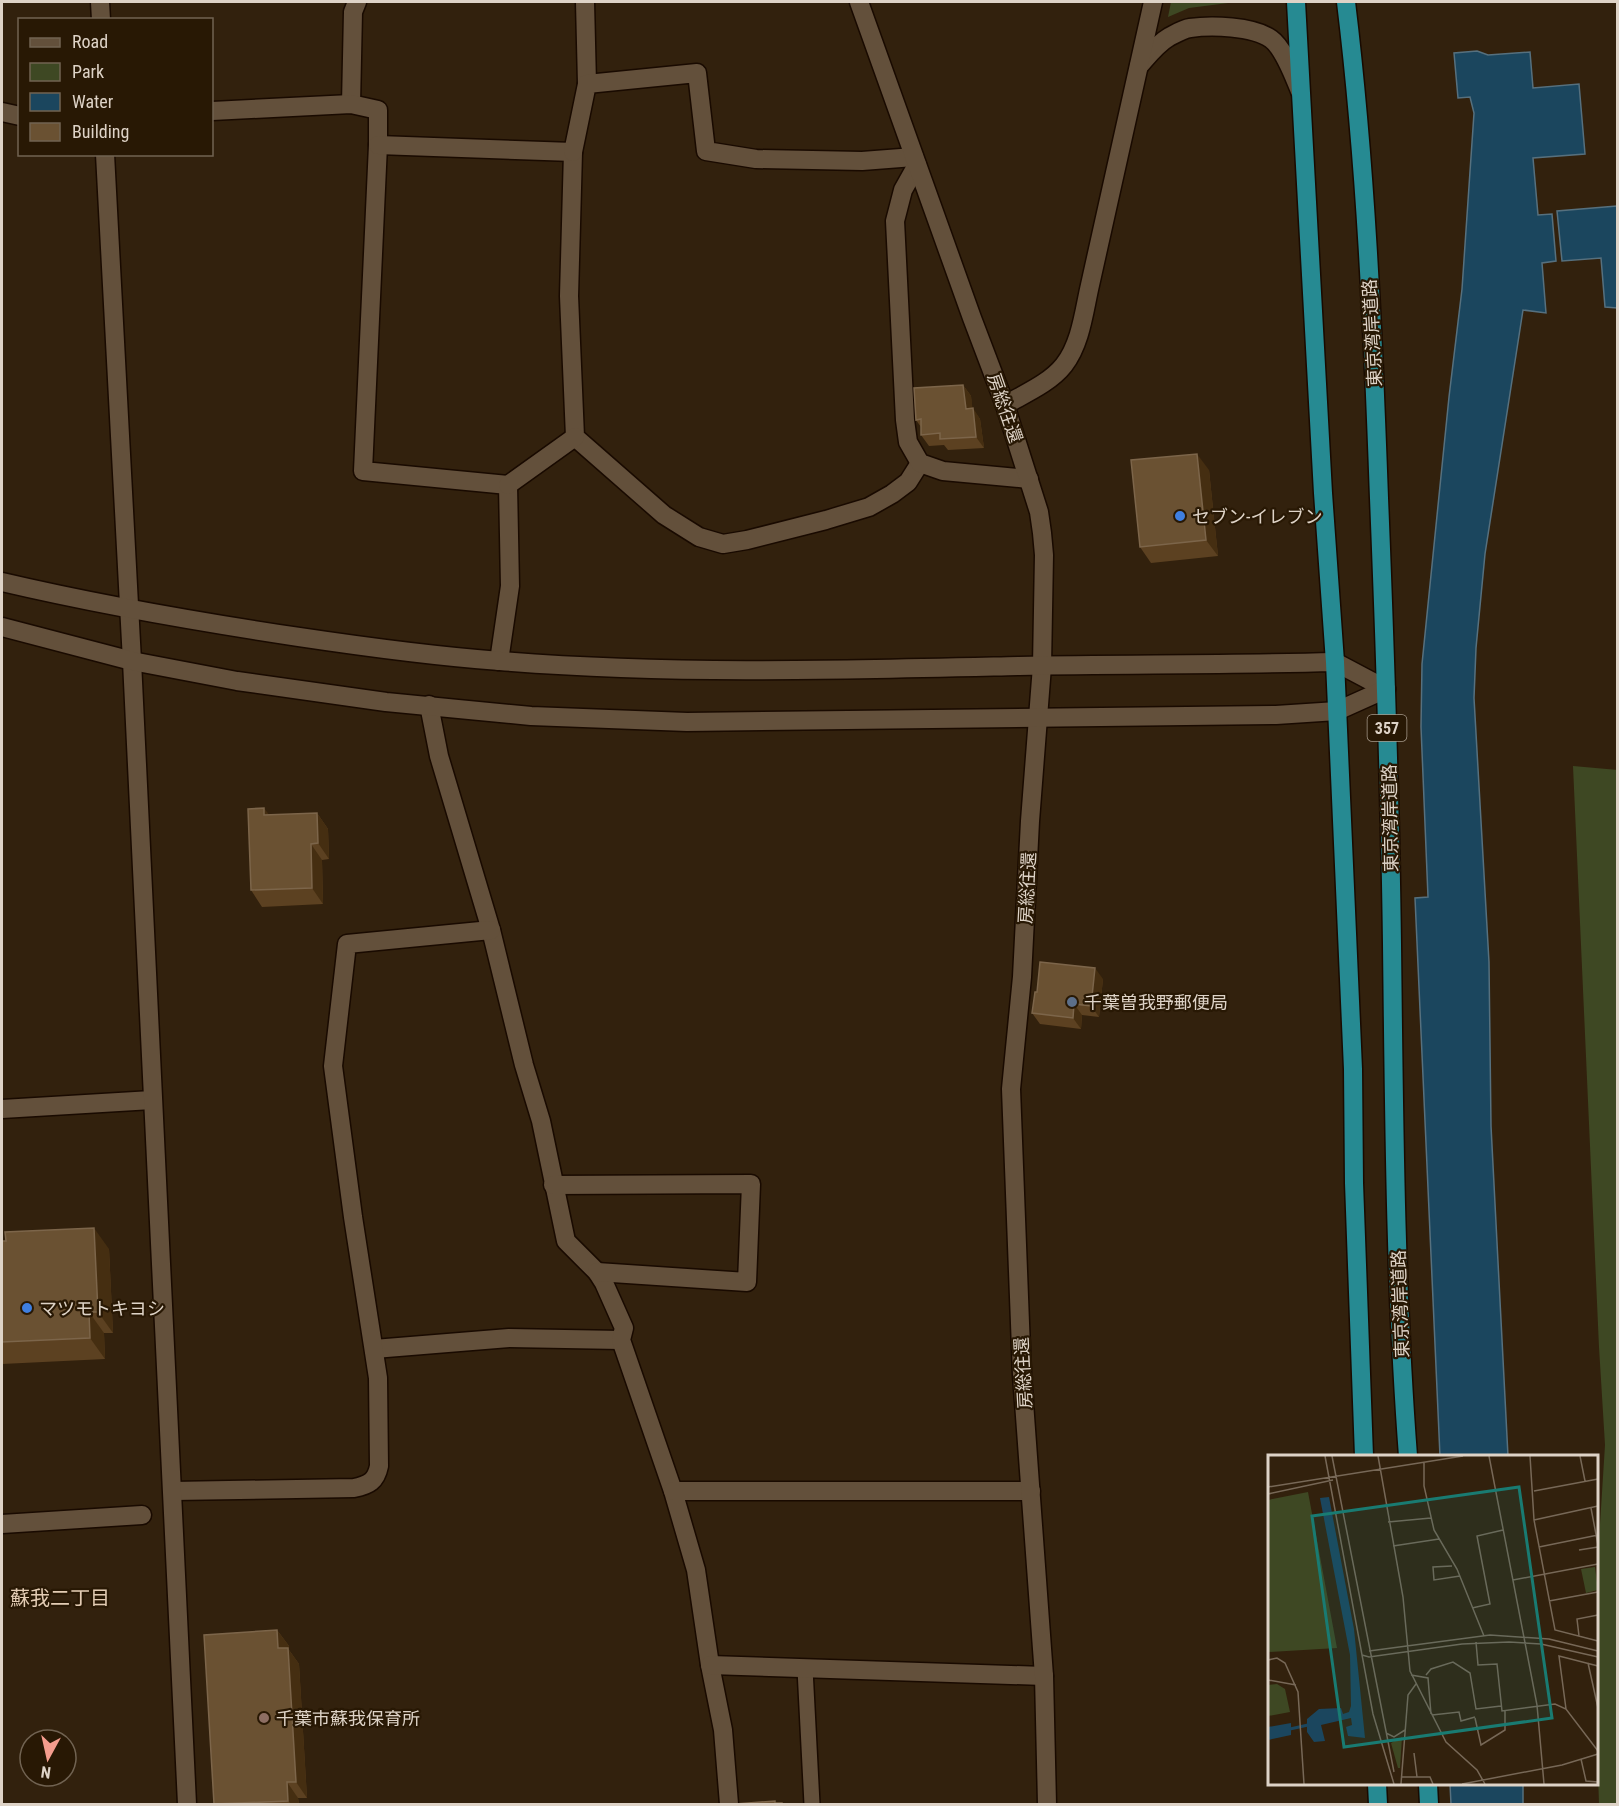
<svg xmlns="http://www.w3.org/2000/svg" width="1619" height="1806" viewBox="0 0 1619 1806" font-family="'Roboto Condensed','Noto Sans JP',sans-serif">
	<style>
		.green { fill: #3e4823 }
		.water { fill: #1b465e; stroke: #56707e; stroke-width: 1.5 }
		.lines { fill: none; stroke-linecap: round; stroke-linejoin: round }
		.service-casing { stroke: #190a00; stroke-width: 18 }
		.pedestrian-casing { stroke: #190a00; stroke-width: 21 }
		.minor-casing { stroke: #190a00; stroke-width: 21 }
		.tertiary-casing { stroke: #190a00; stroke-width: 21 }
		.trunk-casing { stroke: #190a00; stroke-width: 21 }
		.service { stroke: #63503b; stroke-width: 15 }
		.pedestrian { stroke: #63503b; stroke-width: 18 }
		.minor { stroke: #63503b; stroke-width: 18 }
		.tertiary { stroke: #63503b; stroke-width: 18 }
		.trunk { stroke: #268a92; stroke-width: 18 }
		.wall { fill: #5c4121 }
		.shaded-wall { fill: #452e11 }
		.building { fill: #6a5132; stroke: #7c654a; stroke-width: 1.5 }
		.shop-dot { fill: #3f7fe0; stroke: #281804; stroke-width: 2 }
		.service-dot { fill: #5c6f8a; stroke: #281804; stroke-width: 2 }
		.education-dot { fill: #8d6e63; stroke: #281804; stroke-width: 2 }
		.labels { text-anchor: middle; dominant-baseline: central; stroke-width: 4.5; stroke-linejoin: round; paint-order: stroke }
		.shield { fill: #281804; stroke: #a79b8c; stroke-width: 1.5 }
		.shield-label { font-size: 16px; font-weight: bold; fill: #ded3c7 }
		.street-label { font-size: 18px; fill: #ded3c7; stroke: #281804 }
		.poi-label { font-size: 18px; fill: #ded3c7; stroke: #281804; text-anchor: start }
		.neighbourhood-label { font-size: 20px; fill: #e3ccb4; stroke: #281804 }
		.inset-river { fill: none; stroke: #1b465e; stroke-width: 3 }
		.inset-road { fill: none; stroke: #776857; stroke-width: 1.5 }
		.view { fill: #197b72; fill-opacity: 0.15; stroke: #197b72; stroke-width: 3 }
		.inset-edge { fill: none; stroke: #ded3c7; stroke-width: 3 }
	</style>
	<rect width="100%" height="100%" fill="#32210d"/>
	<!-- green -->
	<g class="green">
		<path d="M1171,2h65l-47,6 -21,9z"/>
		<path d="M1573,766l45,4 -1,1034h-18l-3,-92v-151l3,-21 6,-95 -6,-98z"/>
	</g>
	<!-- water -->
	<g class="water">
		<path d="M1477,51l11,4 42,-3 3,36 46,-4 6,70 -52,4 5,57 14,-1 4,47 -14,2 4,50 -23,-3 -38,244 -9,94 -2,50 15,264 2,164 17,330h-68l-25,-558 13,-1 -7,-170 1,-63 27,-267 13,-108 12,-176 -4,-16 -12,1 -4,-45z"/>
		<path d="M1617,206h1l-1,102 -12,-1 -4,-49 -39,3 -5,-50z"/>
		<path d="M1450,1784h73v20h-72z"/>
	</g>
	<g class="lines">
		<!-- service casing -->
		<g class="service-casing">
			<path id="service" d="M805,1669l7,135"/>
		</g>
		<!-- pedestrian casing -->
		<g class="pedestrian-casing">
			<g id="pedestrian">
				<path d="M374,1349l135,-11 112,2"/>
				<path d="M2,1524l140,-9"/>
			</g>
		</g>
		<!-- minor casing -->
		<g class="minor-casing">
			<g id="minor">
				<path d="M585,2l2,82"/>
				<path d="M1139,66c9,-10 18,-22 30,-29 6,-3 14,-8 21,-9 21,-3 63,-2 81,11 13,9 23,38 29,52"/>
				<path d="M351,104l2,-92 4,-10"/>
				<path d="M212,111l139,-7 27,6v35l-15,326 145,14 2,101 -11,75"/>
				<path d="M2,112l18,4"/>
				<path d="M378,145l195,7 -4,144 6,141 89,78 35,22 24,7 24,-4 79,-20 43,-13 23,-13 16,-12 12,-19"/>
				<path d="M573,152l14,-68 110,-11 9,78 50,8 106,2 52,-4"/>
				<path d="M917,165l-14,25 -8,31 10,199 3,22 12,21 23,8 86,8"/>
				<path d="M508,485l67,-48"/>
				<path d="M429,705l10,51 52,174 33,135 17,56 25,120 31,31 7,11 20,45 -3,12 52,151 23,79 14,95 13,65 6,74"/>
				<path d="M2,1109l150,-9"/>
				<path d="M553,1185l198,-1 -4,98 -150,-10"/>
				<path d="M173,1491l181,-3c15,-3 22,-7 25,-22l-1,-88 -25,-161 -20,-151 14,-122 144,-14"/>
				<path d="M673,1491h358"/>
				<path d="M710,1665l334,11"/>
			</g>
		</g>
		<!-- tertiary casing -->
		<g class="tertiary-casing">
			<g id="tertiary">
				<path d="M100,2l1,18"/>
				<path d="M859,2l113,316 33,87 34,107 3,21 2,22 -2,111 -12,155 -8,156 -11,112 11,286 22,301 3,128"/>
				<path d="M105,154l27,507 55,1143"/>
				<path d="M1005,405c19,-11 45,-22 59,-40 17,-22 20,-54 26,-80l63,-283"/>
				<path d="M2,582c98,23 197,40 297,55 67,10 134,19 201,24 172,14 346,9 519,5 105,-2 211,-1 316,-4l51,27"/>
				<path d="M2,627l130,34 105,20 149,21 145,14 156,6 589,-7 61,-4 49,-22"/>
			</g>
		</g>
		<!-- trunk casing -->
		<g class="trunk-casing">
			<g id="trunk">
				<path d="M1296,2l27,491 12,169 18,407 1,114 10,273"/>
				<path d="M1346,2c20,164 27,330 33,496 6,149 11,298 13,446 2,171 3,342 16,512"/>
				<path d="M1377,1784l1,20"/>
				<path d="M1428,1784l1,20"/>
			</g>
		</g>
		<!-- service -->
		<use href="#service" class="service"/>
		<!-- pedestrian -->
		<use href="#pedestrian" class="pedestrian"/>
		<!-- minor -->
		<use href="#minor" class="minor"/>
		<!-- tertiary -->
		<use href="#tertiary" class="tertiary"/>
		<!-- trunk -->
		<use href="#trunk" class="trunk"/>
	</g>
	<!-- wall -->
	<g class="wall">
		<path d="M963,385l8,11 1,12 8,11 4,29 -36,2 -4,-5 -15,1 -8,-11v-8l-5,-7z"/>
		<path d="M1209,470l9,86 -67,7 -11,-16z"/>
		<path d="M317,813l11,16 1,30 -7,1 1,44 -61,3 -11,-17 18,-75z"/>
		<path d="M1103,979l-4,38 -17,-2 -1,14 -41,-5 -8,-11 5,-21z"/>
		<path d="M2,1241l107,8 4,84h-9l1,26 -103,5z"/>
		<path d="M277,1630l12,16v4l10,14 8,134h-9l1,6h-85z"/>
	</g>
	<!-- shaded-wall -->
	<g class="shaded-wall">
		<path d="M963,385l8,11 3,24 -8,-11z"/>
		<path d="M973,408l7,11 4,29 -8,-11z"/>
		<path d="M1197,454l12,16 9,86 -12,-16z"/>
		<path d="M264,808l12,16 -12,-9z"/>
		<path d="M317,813l11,16 1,30 -11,-16z"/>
		<path d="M311,844l11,16 1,44 -11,-16z"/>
		<path d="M1095,968l8,11 -4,38 -8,-11z"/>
		<path d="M1074,1004l8,11 -1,14 -8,-11z"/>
		<path d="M94,1228l15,21 4,84 -15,-21z"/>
		<path d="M89,1312l15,21 1,26 -15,-21z"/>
		<path d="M277,1630l12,16v4l10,14 8,134 -11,-16 -18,-134z"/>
		<path d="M287,1782l11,16 1,6h-8l-3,-3z"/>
	</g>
	<!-- building -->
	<g class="building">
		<path d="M963,385l3,24 7,-1 3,29 -36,2v-6l-19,2v-16l-5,1 -2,-32z"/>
		<path d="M1197,454l9,86 -66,7 -9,-87z"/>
		<path d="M264,808v7l53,-2 1,30 -7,1 1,44 -61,2 -3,-81z"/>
		<path d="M1040,962l55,6 -4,38 -17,-2 -1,14 -41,-5 3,-21h2z"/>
		<path d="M94,1228l4,84h-9l1,26 -88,4v-101h4l-1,-9z"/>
		<path d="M277,1630l1,18h10l8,134h-9l1,19 -74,3 -10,-169z"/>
		<path d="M775,1801v2h7v1h-47z"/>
	</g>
	<!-- markers -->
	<g class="shop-dot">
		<circle cx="1180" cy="516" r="6"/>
		<circle cx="27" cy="1308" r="6"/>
	</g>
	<circle class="service-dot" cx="1072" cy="1002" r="6"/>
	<circle class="education-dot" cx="264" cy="1718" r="6"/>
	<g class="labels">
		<!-- shield labels -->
		<rect class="shield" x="1367.5" y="715" width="39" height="26" rx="4.5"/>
		<g class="shield-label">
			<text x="1387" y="728">357</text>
		</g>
		<!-- street labels -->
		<g class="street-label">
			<text transform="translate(1372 333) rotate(-93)">東京湾岸道路</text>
			<text transform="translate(1005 408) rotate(71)">房総往還</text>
			<text transform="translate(1390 818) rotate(-91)">東京湾岸道路</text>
			<text transform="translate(1027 888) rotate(-87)">房総往還</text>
			<text transform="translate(1400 1304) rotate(-92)">東京湾岸道路</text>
			<text transform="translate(1023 1373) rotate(-93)">房総往還</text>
		</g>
		<!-- poi labels -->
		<g class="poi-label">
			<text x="1192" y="516">セブン-イレブン</text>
			<text x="1084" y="1002">千葉曽我野郵便局</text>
			<text x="39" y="1308">マツモトキヨシ</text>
			<text x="276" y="1718">千葉市蘇我保育所</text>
		</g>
		<!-- neighbourhood labels -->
		<g class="neighbourhood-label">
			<text x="60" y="1598">蘇我二丁目</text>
		</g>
	</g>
	<!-- overview -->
	<g transform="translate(1268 1455)">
		<rect width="330" height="330" fill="#32210d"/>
		<path d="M40,37l29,156 -69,4v-152zM327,112l3,23 -12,3 -5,-24zM9,229l8,5 5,23 -22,4v-31zM134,282l-2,31h-2l-7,-25z" fill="#3e4823"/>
		<path d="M61,42l25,132 11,109 -17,-2 -2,-9 6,-2 -1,-7 -30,7 4,16 -11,1 -7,-10v-13l12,-10 22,-1 2,6 6,-2 2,-6 -1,-51 -30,-157zM23,268v12l-23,5v-13z" fill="#1b465e"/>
		<path class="inset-river" d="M22,274l18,-4"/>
		<path class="inset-road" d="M57,1l48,258 21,70M64,1l62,316M110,1l25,141 7,74 36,71 31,28 8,14M221,1l48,249 7,79M262,1l4,64 21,110 43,11M312,1l5,25M156,8v23l10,44 23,39 27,67M0,32l195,-31M266,36l64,-12M0,39l65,-14M323,53l7,37M266,65l64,-14M120,67l43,-4M125,91l46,-7M271,92l59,-12M311,95l19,-3M184,111l-19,1 1,13 26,-4M245,125l85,-16M281,146l49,-9M204,153l18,-4 -13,-68 26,-6M311,181l-2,-17 21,-4M208,187l2,23 19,-1 5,47 53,-7 11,5 32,42M101,196l121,-16 59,4 49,12M94,200l7,2 93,-13 47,-2 32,2 57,13M0,205l9,-2 8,5 13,29 6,92M320,208l10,45M143,220l17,3 3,36M158,220l5,-6 22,-7 17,11 6,36 25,-3M0,225l28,5M298,254l-7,-53 39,10M164,260l27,-3 2,9 14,-4M207,263l6,27 24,-15v-19M118,278l8,4 11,-7M146,298l3,24M313,304l5,22 12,1M134,322h28l3,7M133,329l7,-89 8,-11M194,329l100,-19 36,-11"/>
		<path class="view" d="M251,32l33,231 -208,29 -32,-231z"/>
		<rect width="330" height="330" class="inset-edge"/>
	</g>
	<!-- border -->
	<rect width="1619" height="1806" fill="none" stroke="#ded3c7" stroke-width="6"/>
	<!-- legend -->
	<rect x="18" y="18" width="195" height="138" fill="#281804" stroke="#716352" stroke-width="1.5"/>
	<rect x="30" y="38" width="30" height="9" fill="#63503b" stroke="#716352" stroke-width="1.5"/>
	<text x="72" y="48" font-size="18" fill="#ded3c7">Road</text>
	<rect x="30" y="63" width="30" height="18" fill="#3e4823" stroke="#716352" stroke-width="1.5"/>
	<text x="72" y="78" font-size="18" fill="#ded3c7">Park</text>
	<rect x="30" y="93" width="30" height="18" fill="#1b465e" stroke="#716352" stroke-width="1.5"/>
	<text x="72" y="108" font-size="18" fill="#ded3c7">Water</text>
	<rect x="30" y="123" width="30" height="18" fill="#6a5132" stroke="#716352" stroke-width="1.5"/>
	<text x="72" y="138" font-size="18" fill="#ded3c7">Building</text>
	<!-- north arrow -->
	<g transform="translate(48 1758) rotate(188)"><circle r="28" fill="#281804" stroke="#716352" stroke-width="1.5"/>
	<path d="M0-4.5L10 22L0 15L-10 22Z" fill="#f59d8e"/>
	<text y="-9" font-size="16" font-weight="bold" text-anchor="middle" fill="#ded3c7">N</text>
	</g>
</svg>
